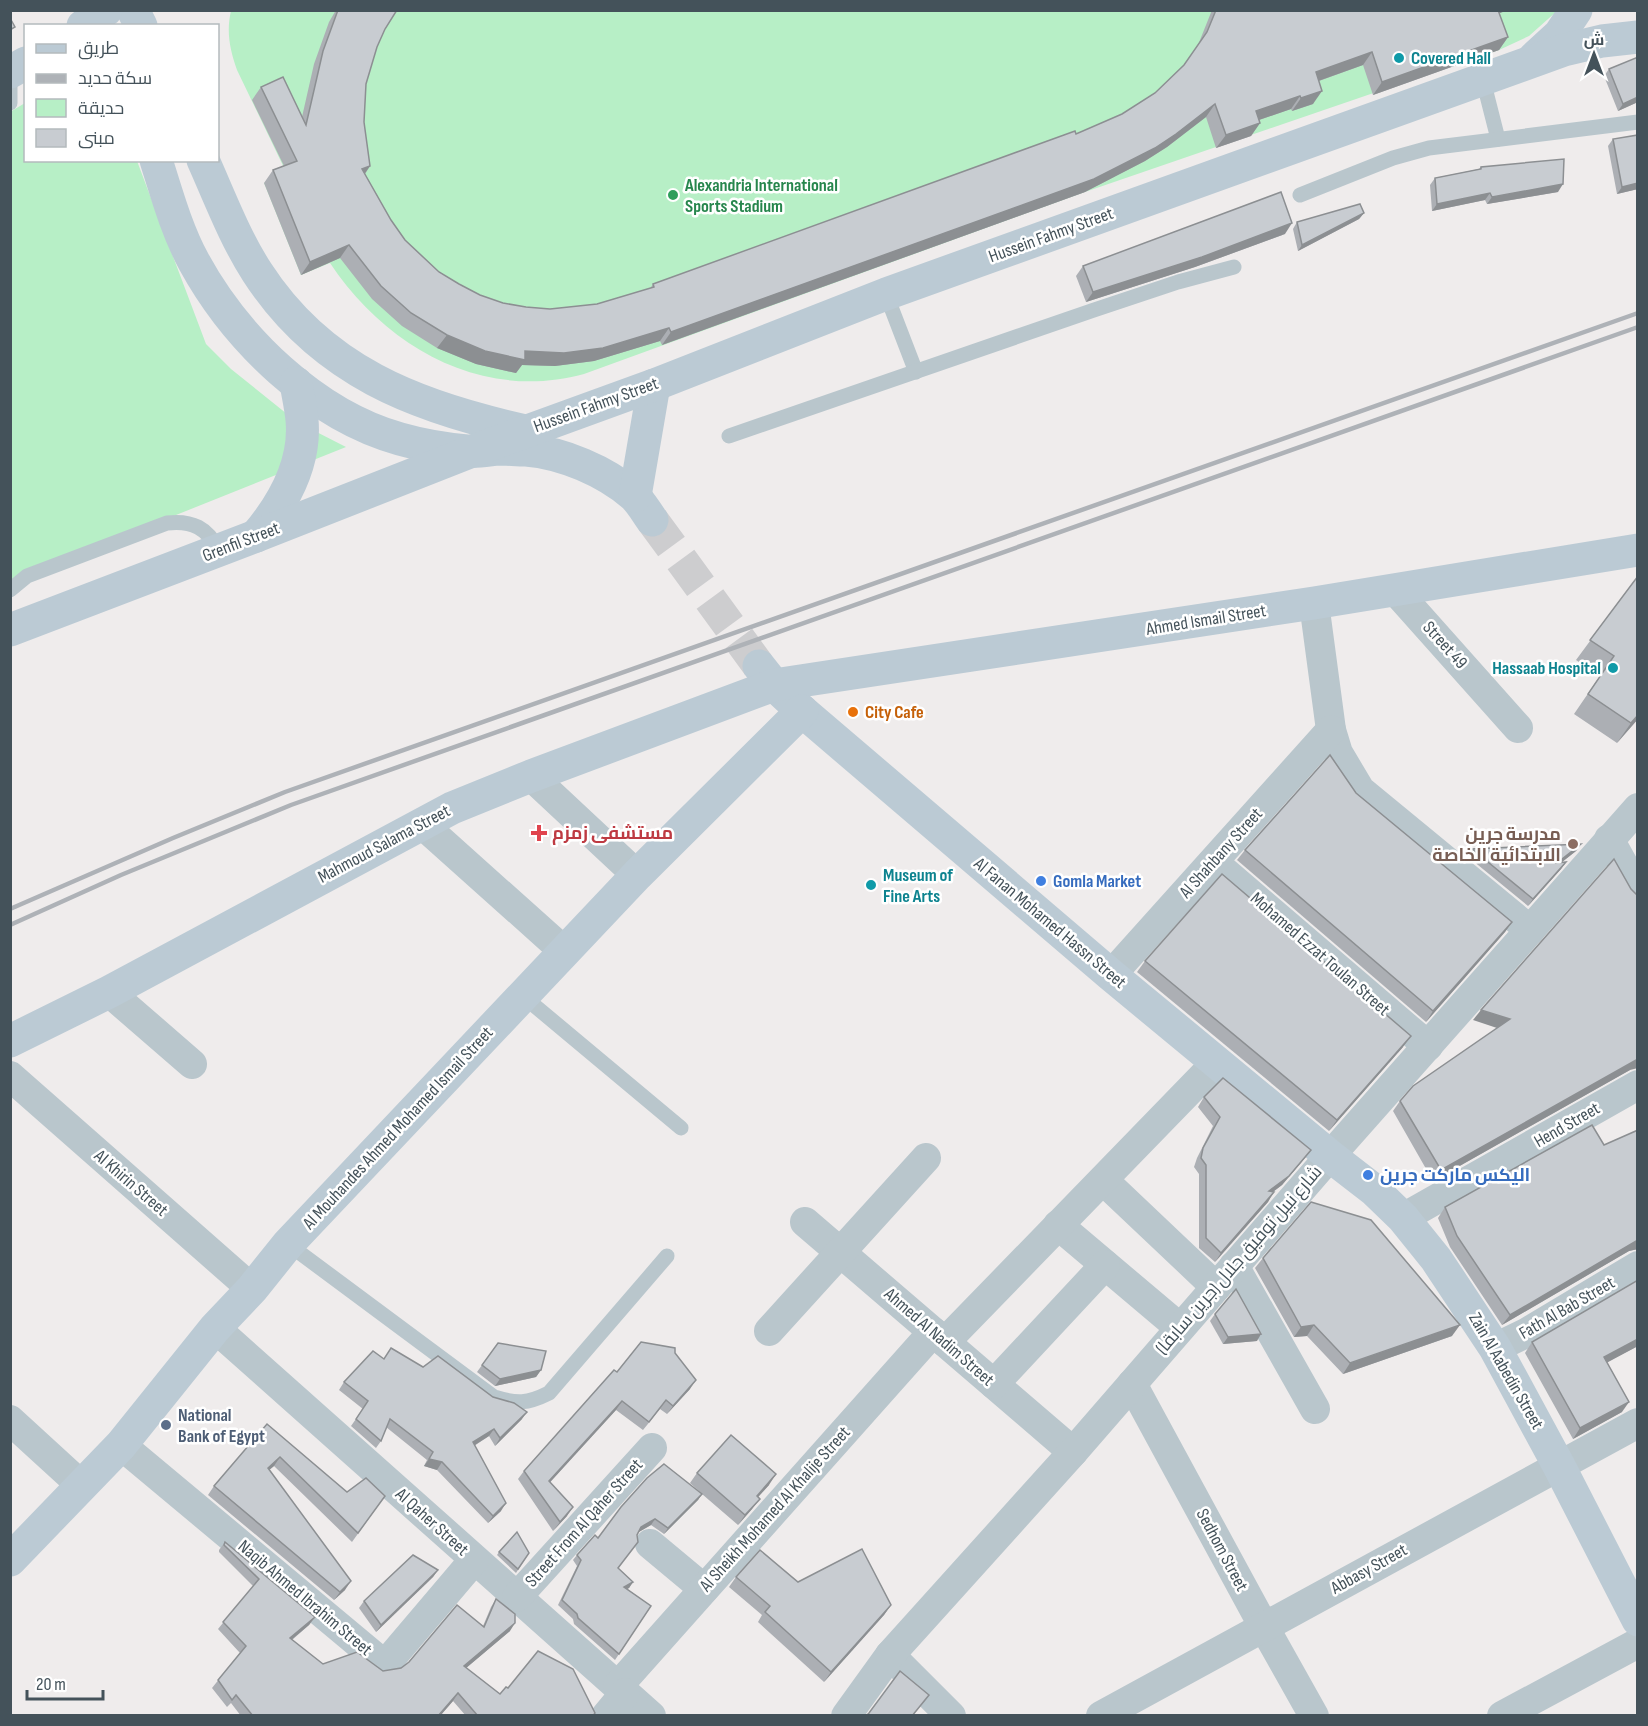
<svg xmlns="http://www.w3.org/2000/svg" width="1648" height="1726" viewBox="0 0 1648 1726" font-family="'Sofia Sans Condensed',Cairo,sans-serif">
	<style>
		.green { fill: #b7efc6 }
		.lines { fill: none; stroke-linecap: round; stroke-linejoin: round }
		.secondary-tunnel { stroke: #cdcdcf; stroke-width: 33; stroke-dasharray: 33 16; stroke-linecap: butt }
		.lane { stroke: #b9c6cc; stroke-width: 15 }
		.street { stroke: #b9c6cc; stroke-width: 30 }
		.secondary { stroke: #bbcad4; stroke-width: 33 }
		.rail { stroke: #aeb2b7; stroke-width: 4.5 }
		.wall { fill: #acafb4 }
		.shaded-wall { fill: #8c8f92 }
		.building { fill: #c8ccd1; stroke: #8c8f92; stroke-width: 1.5 }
		.culture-dot { fill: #0f9aa8; stroke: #fff; stroke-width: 2 }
		.leisure-dot { fill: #2e9e5b; stroke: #fff; stroke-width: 2 }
		.food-dot { fill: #e8710a; stroke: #fff; stroke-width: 2 }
		.health-dot { fill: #e0444e; stroke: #fff; stroke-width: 2 }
		.education-dot { fill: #8d6e63; stroke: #fff; stroke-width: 2 }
		.shop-dot { fill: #3f7fe0; stroke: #fff; stroke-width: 2 }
		.service-dot { fill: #5c6f8a; stroke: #fff; stroke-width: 2 }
		.labels { text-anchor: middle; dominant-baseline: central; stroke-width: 5; stroke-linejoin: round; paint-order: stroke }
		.culture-label { font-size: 18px; font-weight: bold; fill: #0d838f; stroke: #fff; text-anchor: start }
		.leisure-label { font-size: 18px; font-weight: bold; fill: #27864d; stroke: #fff; text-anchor: start }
		.street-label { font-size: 18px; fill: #44525a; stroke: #fff }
		.food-label { font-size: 18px; font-weight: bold; fill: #c56008; stroke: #fff; text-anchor: start }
		.health-label { font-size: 18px; font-weight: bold; fill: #be3a42; stroke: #fff; text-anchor: start }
		.education-label { font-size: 18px; font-weight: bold; fill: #785e54; stroke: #fff; text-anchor: end }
		.shop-label { font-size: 18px; font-weight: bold; fill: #366cbe; stroke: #fff; text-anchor: start }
		.service-label { font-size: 18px; font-weight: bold; fill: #4e5e75; stroke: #fff; text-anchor: start }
	</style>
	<rect width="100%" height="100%" fill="#efecec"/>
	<!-- green -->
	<g class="green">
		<path d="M231,11h1326l-28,25 -30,14 -414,142 -501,182c-102,28 -198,-27 -254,-111l-29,12 -37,-92 23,-9 -50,-104c-7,-20 -11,-38 -6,-59z"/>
		<path d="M25,103l1,57 111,1 69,183 25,25 66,53 49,25 -335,134 -1,-469z"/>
	</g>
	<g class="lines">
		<!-- secondary-tunnel -->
		<path class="secondary-tunnel" d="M652,520l107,146"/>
		<!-- lane -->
		<g class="lane">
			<path d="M1483,80l15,59"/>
			<path d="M10,83v20"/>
			<path d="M1300,195l93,-37 36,-10 209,-26"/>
			<path d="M886,294l30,78"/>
			<path d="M729,436l365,-126 84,-28 56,-15"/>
			<path d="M10,590l17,-14 140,-53c25,-3 41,5 52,28"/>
			<path d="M523,996l158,132"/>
			<path d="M288,1244l206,153c23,7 33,7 55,-4l118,-137"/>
		</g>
		<!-- street -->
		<g class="street">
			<path d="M1395,590l123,138"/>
			<path d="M1314,603l17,127 7,23 22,37 170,140"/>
			<path d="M531,776l106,99"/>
			<path d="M422,824l143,128"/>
			<path d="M1609,839l29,52"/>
			<path d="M1213,862l215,184"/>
			<path d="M1111,975l220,-245"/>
			<path d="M109,992l83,72"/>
			<path d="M10,1076l242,213"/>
			<path d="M1103,1180l113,107"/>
			<path d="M1403,1218l235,-133"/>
			<path d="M805,1222l268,230"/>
			<path d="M1058,1225l122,103"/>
			<path d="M1234,1266l81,143"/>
			<path d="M215,1328l436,388"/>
			<path d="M769,1331l157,-173"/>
			<path d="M945,1342l272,-280"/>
			<path d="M1495,1348l31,-15 112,-67"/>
			<path d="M994,1384l111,-119"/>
			<path d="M1132,1384l132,243 50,89"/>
			<path d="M10,1420l71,65"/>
			<path d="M121,1445l260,217 9,-3 84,-99"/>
			<path d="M650,1544l54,45"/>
			<path d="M517,1597l135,-149"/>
			<path d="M890,1655l61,61"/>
			<path d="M618,1686l315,-354"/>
			<path d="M606,1716l19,-23"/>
			<path d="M846,1716l44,-61 183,-203 257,-296 308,-348"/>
			<path d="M1101,1716l537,-293"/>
			<path d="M1502,1716l136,-73"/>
		</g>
		<!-- secondary -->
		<g class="secondary">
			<path d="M133,10l8,16"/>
			<path d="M83,26l23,-16"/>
			<path d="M1534,58l26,-24 16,-24"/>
			<path d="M10,72l16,-9"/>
			<path d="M156,160c11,35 21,71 38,102 42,77 120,153 206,177 21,6 44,10 67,12 10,1 21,-1 31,-2 9,0 19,1 28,1 37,3 79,21 107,45 8,7 13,17 19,25"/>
			<path d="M203,160c17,38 32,78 54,112 64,99 159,135 269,159"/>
			<path d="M635,496l19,-111"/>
			<path d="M256,536c27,-32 50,-72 46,-116 -1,-12 -4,-25 -6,-37"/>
			<path d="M10,630l246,-94 214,-84 184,-67 232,-91 678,-244 38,-9 36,-4"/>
			<path d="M759,666l15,19 28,26 309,264 219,181 44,34 29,28 33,41 59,89 64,118 79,154"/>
			<path d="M10,1041l99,-49 343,-184 79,-32 243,-91 540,-82 324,-53"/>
			<path d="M10,1560l111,-115 94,-117 37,-39 36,-45 349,-369 165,-164"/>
		</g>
		<!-- rail -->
		<g class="rail">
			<path d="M10,909l163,-71 112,-46 1353,-479"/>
			<path d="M10,925l111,-50 170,-70 1347,-478"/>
		</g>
	</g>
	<!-- wall -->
	<g class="wall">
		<path d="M336,10h61l-12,19 -8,18 -11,37 -2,38 6,44 -5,8 26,46 14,20 34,32 20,12 21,11 23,8 23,4 24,2 47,-5 53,-15 3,-5 423,-150 46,-20 33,-21 29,-27 14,-21 14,-35h296l-9,3 9,24 -9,13 -126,45 -10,-30 -44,16 -6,23 -21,7 -1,-2 -32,11 1,3 -9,13 -35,12 -10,-31 -39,30 -22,14 -60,31 -423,153 -2,-4 -66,20 -39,5 -33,-1 -6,8 -40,-9 -39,-16 -35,-22 -30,-27 -32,-41 -39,17 -37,-92 9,-13 11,-4 -32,-66 9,-13 41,30 12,-53 15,-42z"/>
		<path d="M1638,57v45l-20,9 -14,-35 5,-7z"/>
		<path d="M1613,139l25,50 -21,5 -9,-48z"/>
		<path d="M1481,167l77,25 -71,12 -2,-4 -53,11 -2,-26 5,-7 44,-9z"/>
		<path d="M1364,213l-5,6 -61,32 -5,-22 4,-7z"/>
		<path d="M1285,234l-90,33 -109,35 -10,-26 7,-10z"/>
		<path d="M1638,576v143l-21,24 -43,-29 26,-38 -24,-16z"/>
		<path d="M1356,793l156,129 -7,10 -79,90 -189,-162 8,-10z"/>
		<path d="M1581,844l-5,7 -14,11h4l-5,7 -33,37 -61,-50 5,-7z"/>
		<path d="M1145,961l258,86 -74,84 -192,-159z"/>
		<path d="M1473,1020l157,50 -197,111 -40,-70 7,-10 98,-73z"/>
		<path d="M1204,1097l100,62 -22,26 -9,7 -5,10 -53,60 -16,-14v-74l-5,-7 3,-9 16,-32 -15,-19z"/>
		<path d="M1638,1130v119l-9,2 -127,74 -52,-78 -12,-29 7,-11 159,-62z"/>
		<path d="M1263,1258l189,78 -109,38 -36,-38 -13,1 -39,-69z"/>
		<path d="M1638,1280v66l-31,16 15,50 -49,27 -48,-86 7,-11z"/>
		<path d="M1215,1314l42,27 -34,3 -13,-23z"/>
		<path d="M498,1343l43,27 -5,7 -41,9 -18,-14z"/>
		<path d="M675,1353l15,36 -23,25 -7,-5 -17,21 -27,-20 -66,72 17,34 -14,15 -35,-52 6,-8 93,-99z"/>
		<path d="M383,1359l40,8 99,52 -27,27 -6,-10 -15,10 27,65 -13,12 -51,-53 -13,-4 3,-6 -41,-33 -5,14 -5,7 -25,-22 12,-17 -24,-19 5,-8z"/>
		<path d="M267,1424l80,68 38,4 -33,46 -78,-76 -5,4 76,120 -11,10 -126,-105 6,-9z"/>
		<path d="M697,1473l72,12 -11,12 -6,12 -14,16 -36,-31 -4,6 -34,34 -13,-9 -12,7 -21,36 15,14 -4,6 -2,1 24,17 -36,54 -41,-36 -1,-5 -15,-14 19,-39 -4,-6 4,-5 21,-17 102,-46 -10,-9z"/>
		<path d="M225,1542l90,75 -6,8 -17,15 31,24 60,7 18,-3 82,-42 8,-19 5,-8 14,32 -44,37 34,26 8,-6 85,28h-127l-13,-15 -13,15h-199l-10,-13 -4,4 -15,-19 28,-35 -22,-24 35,-43 -34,-34v-2z"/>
		<path d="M499,1552l30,1 -13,20 -19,-18z"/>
		<path d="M438,1570l-5,7 -57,55 -17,-24 5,-7z"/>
		<path d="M736,1577l62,5 93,23 -7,10 -60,67 -66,-60 4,-7 -33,-28z"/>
	</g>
	<!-- shaded-wall -->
	<g class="shaded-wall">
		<path d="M1492,10h16l-21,8z"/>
		<path d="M1508,37l-9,13 -126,45 9,-13z"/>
		<path d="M1372,52l-9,13 -56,20 9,-13z"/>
		<path d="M1322,91l-9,13 -21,7 9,-13z"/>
		<path d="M1300,96l-9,13 -44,15 9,-13z"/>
		<path d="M1638,97v5l-20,9 5,-7z"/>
		<path d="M1215,104l-9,13 -39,30 -22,14 -60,31 -423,153 9,-13z"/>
		<path d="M1260,123l-9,13 -35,12 10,-13z"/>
		<path d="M370,166l-9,13 1,-10z"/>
		<path d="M1638,183v6l-21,5 5,-7z"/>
		<path d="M1563,184l-5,8 -71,12 5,-7z"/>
		<path d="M1490,193l-5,7 -53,11 5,-7z"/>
		<path d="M1364,213l-5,6 -61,32 4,-6z"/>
		<path d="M1292,223l-7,11 -90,33 -109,35 7,-10z"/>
		<path d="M349,245l-9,13 -39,17 9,-13z"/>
		<path d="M669,328l-9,13 -66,20 -39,5 -33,-1 -6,8 -40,-9 -39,-16 10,-13 78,16z"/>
		<path d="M1638,715v4l-21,24 14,-20z"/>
		<path d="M1581,844l-5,7 -24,19 5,-7z"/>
		<path d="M1566,862l-5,7 -33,37 5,-7z"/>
		<path d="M1512,922l-7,10 -79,90 7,-11z"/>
		<path d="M1481,1010l29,9 -7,11 -30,-10z"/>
		<path d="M1411,1036l-8,11 -74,84 8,-11z"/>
		<path d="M1638,1059v9l-8,2 -197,111 8,-11z"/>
		<path d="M1311,1150l-7,9 -22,26 -20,15 7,-9z"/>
		<path d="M1274,1192l-6,10 -53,60 6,-9z"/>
		<path d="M1638,1240v9l-9,2 -127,74 8,-10z"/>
		<path d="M1314,1325l-7,11 -13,1 7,-10z"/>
		<path d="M1460,1325l-8,11 -109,38 7,-11z"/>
		<path d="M1261,1334l-4,7 -34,3 5,-7z"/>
		<path d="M1638,1339v7l-41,22 7,-11z"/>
		<path d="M541,1370l-5,7 -41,9 5,-7z"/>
		<path d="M696,1380l-6,9 -23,25 6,-8z"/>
		<path d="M622,1401l-6,9 -73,80 6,-9z"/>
		<path d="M1629,1402l-7,10 -49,27 7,-11z"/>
		<path d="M527,1412l-5,7 -27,27 5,-8z"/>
		<path d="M494,1429l-5,7 -22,14 6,-8z"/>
		<path d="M280,1457l-6,9 -12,10 6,-8z"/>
		<path d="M429,1459l13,3 -5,8 -13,-4z"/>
		<path d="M776,1474l-7,11 -20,22 8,-11z"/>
		<path d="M702,1494l-4,6 -34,34 4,-6z"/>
		<path d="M760,1499l-8,10 -14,16 7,-10z"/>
		<path d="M506,1503l-5,8 -13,12 5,-7z"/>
		<path d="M573,1507l-6,9 -14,15 7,-9z"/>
		<path d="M655,1519l-4,6 -14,8 4,-6z"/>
		<path d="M438,1570l-5,7 -57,55 5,-7z"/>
		<path d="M351,1581l-6,9 -11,10 6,-8z"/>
		<path d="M633,1582l-4,6 -9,5 4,-6z"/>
		<path d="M891,1605l-7,10 -60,67 7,-10z"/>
		<path d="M315,1617l-6,8 -25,21 6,-8z"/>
		<path d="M515,1623l-5,8 -51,43 5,-8z"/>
		<path d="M458,1693l-5,8 -13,15h-2z"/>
	</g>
	<!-- building -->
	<g class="building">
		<path d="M338,10h59l-12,19 -8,18 -11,37 -2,38 6,44 -8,3 29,51 14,20 34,32 20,12 21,11 23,8 23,4 24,2 47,-5 57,-17 -1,-3 422,-153 1,3 46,-20 33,-21 29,-28 23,-33 9,-22h282l10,27 -126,45 -10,-30 -56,20 6,19 -21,7 -1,-2 -44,15 4,12 -34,12 -11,-31 -39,30 -21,14 -61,31 -423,153 -2,-4 -66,20 -39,5 -39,-2v9l-40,-9 -38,-16 -36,-22 -30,-27 -32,-41 -39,17 -37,-92 24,-9 -36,-74 22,-10 23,48 17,-74z"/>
		<path d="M10,18l5,9 -5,3z"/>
		<path d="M1638,57v40l-15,7 -14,-35z"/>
		<path d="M1638,135v48l-16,4 -9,-48z"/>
		<path d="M1564,159l-1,25 -71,13 -2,-4 -53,11 -2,-26 46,-9v-2z"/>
		<path d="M1281,192l11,31 -90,34 -109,35 -10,-26z"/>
		<path d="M1360,204l4,9 -62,32 -5,-23z"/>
		<path d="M1638,576v139l-7,8 -43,-29 26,-38 -24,-16z"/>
		<path d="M1330,755l26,38 156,129 -79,89 -188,-161z"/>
		<path d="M1581,844l-24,19 9,-1 -33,37 -61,-50z"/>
		<path d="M1614,859l17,30 7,7v163l-197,111 -41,-69 13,-15 97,-67 -29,-9z"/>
		<path d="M1222,874l189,162 -74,84 -192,-159z"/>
		<path d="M1223,1078l88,72 -22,26 -20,15 5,1 -53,61 -15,-15v-73l-5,-7 2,-10 17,-31 -16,-20z"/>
		<path d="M1592,1125l12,20 34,-15v110l-128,75 -53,-79 -12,-29z"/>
		<path d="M1311,1202l60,18 89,105 -110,38 -36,-38 -13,2 -38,-69z"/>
		<path d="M1638,1280v59l-34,18 25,45 -49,26 -48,-86z"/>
		<path d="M1236,1289l25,45 -33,3 -13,-23z"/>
		<path d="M641,1342l34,6v5l21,27 -23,26 -7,-6 -17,22 -27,-21 -73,80 24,26 -13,15 -36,-51 90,-101 3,2z"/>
		<path d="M498,1343l48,8 -5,19 -41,9 -18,-14z"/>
		<path d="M391,1348l32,19 15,-11 55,41 21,6 13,9 -27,26 -6,-9 -21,13 33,61 -13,13 -51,-54 -13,-3 4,-7 -43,-33 -9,22 -25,-22 12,-18 -24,-19 29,-31 11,8z"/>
		<path d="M267,1424l80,68 19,-14 19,18 -27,37 -78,-76 -12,11 83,113 -11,11 -126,-106z"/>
		<path d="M731,1435l45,39 -19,22 3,3 -15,16 -48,-42z"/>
		<path d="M664,1464l38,30 -34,34 -13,-9 -14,8 -4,8 1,7 -20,26 15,14 -9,5 27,19 -32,48 -41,-36 -1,-4 -15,-14 19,-40 -4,-5 18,-20 3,3 23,-31 26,-29z"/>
		<path d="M517,1532l12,21 -11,16 -19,-17z"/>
		<path d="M225,1542l90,75 -25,21 33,26 34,-12 26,19 18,-3 8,-6 48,-57 27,22 12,-28 19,15v9l-51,43 36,28 6,-7 2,1 30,-37 35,18 22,44 -2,3h-115l-20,-23 -20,23h-185l-17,-21 -4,5 -14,-20 28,-34 -23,-24 36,-43 -35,-34z"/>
		<path d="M862,1549l29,56 -60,67 -66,-60 5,-6 -34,-29 24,-27 38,32z"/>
		<path d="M413,1555l25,15 -57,55 -17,-24z"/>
		<path d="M900,1671l29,24 -17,21h-46l3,-3z"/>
	</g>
	<!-- markers -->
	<g class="culture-dot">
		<circle cx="1399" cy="58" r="6"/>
		<circle cx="1613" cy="668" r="6"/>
		<circle cx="871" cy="885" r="6"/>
	</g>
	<circle class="leisure-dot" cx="673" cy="195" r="6"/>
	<circle class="food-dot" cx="853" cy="712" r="6"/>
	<path class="health-dot" d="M536 824h6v6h6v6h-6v6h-6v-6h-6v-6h6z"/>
	<circle class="education-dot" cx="1573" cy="844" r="6"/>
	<g class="shop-dot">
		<circle cx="1041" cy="881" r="6"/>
		<circle cx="1368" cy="1175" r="6"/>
	</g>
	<circle class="service-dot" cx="166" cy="1425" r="6"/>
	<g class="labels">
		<!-- culture labels -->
		<g class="culture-label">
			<text x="1411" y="58">Covered Hall</text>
			<text x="1601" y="668" text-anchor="end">Hassaab Hospital</text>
			<text x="883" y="875">Museum of<tspan x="883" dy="21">Fine Arts</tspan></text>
		</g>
		<!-- leisure labels -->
		<g class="leisure-label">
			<text x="685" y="185">Alexandria International<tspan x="685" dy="21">Sports Stadium</tspan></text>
		</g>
		<!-- street labels -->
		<g class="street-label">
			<text transform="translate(1051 235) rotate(-20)">Hussein Fahmy Street</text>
			<text transform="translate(596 405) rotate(-20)">Hussein Fahmy Street</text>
			<text transform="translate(241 542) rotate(-21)">Grenfil Street</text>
			<text transform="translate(1206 620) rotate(-9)">Ahmed Ismail Street</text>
			<text transform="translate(1445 645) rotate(48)">Street 49</text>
			<text transform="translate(384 844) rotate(-28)">Mahmoud Salama Street</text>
			<text transform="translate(1221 853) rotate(-48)">Al Shahbany Street</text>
			<text transform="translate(1050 923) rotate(40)">Al Fanan Mohamed Hassn Street</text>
			<text transform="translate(1320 954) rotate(41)">Mohamed Ezzat Toulan Street</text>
			<text transform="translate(1567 1125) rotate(-30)">Hend Street</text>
			<text transform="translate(398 1128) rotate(-47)">Al Mouhandes Ahmed Mohamed Ismail Street</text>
			<text transform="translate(131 1183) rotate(41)">Al Khirin Street</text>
			<text transform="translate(1239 1260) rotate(-49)">شارع نبيل توفيق جلال (جرين سابقا)</text>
			<text transform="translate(1567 1308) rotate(-30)">Fath Al Bab Street</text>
			<text transform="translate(939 1337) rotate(41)">Ahmed Al Nadim Street</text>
			<text transform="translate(1506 1371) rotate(60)">Zain Al Aabedin Street</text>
			<text transform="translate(775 1509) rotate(-48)">Al Sheikh Mohamed Al Khalije Street</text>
			<text transform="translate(432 1522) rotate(42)">Al Qaher Street</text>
			<text transform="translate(584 1523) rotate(-48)">Street From Al Qaher Street</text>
			<text transform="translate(1222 1550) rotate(62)">Sedhom Street</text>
			<text transform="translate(1369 1569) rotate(-29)">Abbasy Street</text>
			<text transform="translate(305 1598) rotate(40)">Naqib Ahmed Ibrahim Street</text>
		</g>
		<!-- food labels -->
		<g class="food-label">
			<text x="865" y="712">City Cafe</text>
		</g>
		<!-- health labels -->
		<g class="health-label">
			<text x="552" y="833">مستشفى زمزم</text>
		</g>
		<!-- education labels -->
		<g class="education-label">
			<text x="1561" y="834">مدرسة جرين<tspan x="1561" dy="21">الابتدائية الخاصة</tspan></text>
		</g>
		<!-- shop labels -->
		<g class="shop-label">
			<text x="1053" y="881">Gomla Market</text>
			<text x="1380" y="1175">اليكس ماركت جرين</text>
		</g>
		<!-- service labels -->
		<g class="service-label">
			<text x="178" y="1415">National<tspan x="178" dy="21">Bank of Egypt</tspan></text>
		</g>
	</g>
	<!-- border -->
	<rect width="1648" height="1726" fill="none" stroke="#44525a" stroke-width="24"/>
	<!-- legend -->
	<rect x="24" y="24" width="195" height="138" fill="#ffffff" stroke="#b4babd" stroke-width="1.5"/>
	<rect x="36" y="44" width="30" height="9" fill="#bbcad4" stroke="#b4babd" stroke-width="1.5"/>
	<text x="78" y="54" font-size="18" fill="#44525a">طريق</text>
	<rect x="36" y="74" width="30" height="9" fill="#aeb2b7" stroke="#b4babd" stroke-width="1.5"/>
	<text x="78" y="84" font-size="18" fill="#44525a">سكة حديد</text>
	<rect x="36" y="99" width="30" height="18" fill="#b7efc6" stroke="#b4babd" stroke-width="1.5"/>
	<text x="78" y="114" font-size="18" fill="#44525a">حديقة</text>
	<rect x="36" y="129" width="30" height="18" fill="#c8ccd1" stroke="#b4babd" stroke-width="1.5"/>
	<text x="78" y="144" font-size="18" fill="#44525a">مبنى</text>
	<!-- north arrow -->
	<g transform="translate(1594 54)" stroke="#ffffff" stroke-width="4.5" paint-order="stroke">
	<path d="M0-4.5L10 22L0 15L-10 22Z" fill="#44525a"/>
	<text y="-9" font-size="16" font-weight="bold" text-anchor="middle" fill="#44525a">ش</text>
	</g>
	<!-- scale -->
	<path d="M27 1690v9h76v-9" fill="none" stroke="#44525a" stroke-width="3"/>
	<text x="36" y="1690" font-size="18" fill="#44525a" stroke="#ffffff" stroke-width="4.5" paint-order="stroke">20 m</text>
</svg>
